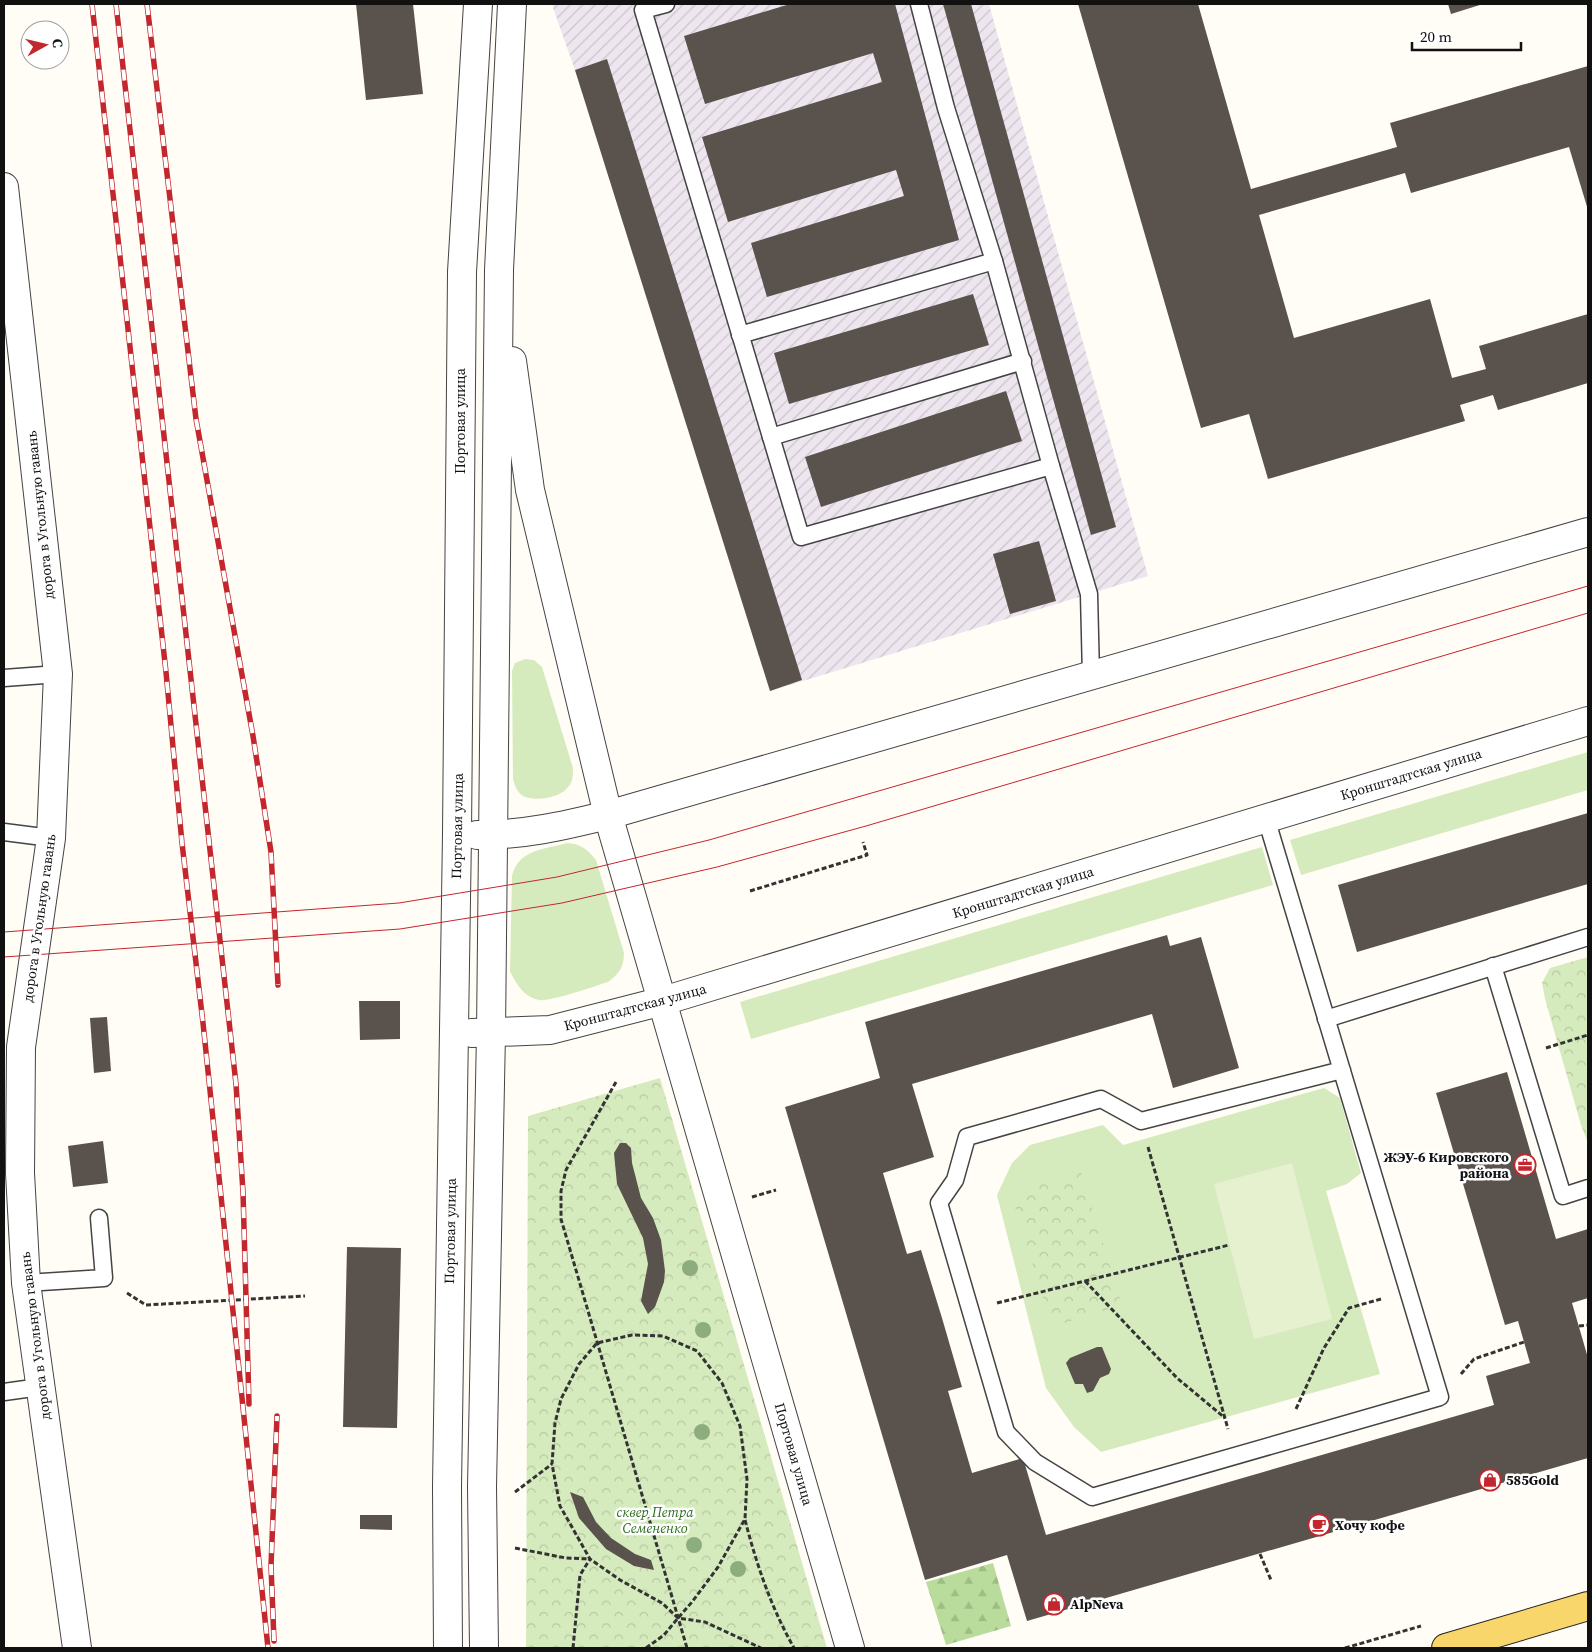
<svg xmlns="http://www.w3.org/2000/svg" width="1592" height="1652" viewBox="0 0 1592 1652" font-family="'Source Serif 4',serif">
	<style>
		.industrial { fill: url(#industrial-furrows) }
		.grass { fill: #d5ebbd; fill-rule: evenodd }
		.forest { fill: url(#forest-firs) }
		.park { fill: url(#park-crowns) }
		.pitch { fill: #e6f2cf }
		.building { fill: #5a524d }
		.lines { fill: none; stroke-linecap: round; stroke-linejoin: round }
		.lane-casing { stroke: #444; stroke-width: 19 }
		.street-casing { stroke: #444; stroke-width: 30 }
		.primary-casing { stroke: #222; stroke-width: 30 }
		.path { stroke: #333; stroke-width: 3; stroke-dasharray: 5 2.5; stroke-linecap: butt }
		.lane { stroke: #fff; stroke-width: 16 }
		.street { stroke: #fff; stroke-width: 28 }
		.primary { stroke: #f9d66b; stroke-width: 28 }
		.tram { stroke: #c4262e; stroke-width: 1 }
		.rail-casing { stroke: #c4262e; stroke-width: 5.5 }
		.rail { stroke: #fff; stroke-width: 4; stroke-dasharray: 11; stroke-linecap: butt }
		.tree { fill: #8dad7f }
		.labels { text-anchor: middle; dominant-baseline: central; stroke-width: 5; stroke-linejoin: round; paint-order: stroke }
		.street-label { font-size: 14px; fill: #111; stroke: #fff }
		.poi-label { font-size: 14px; font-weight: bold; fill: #111; stroke: #fff; text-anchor: start }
		.park-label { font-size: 14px; font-style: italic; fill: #2f6b1f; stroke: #fff }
	</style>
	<defs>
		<pattern id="industrial-furrows" width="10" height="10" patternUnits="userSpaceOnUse" patternTransform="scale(1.25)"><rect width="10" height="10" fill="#eee6ef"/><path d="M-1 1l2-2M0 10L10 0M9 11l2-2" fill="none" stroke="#cbc4cc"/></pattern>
		<pattern id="forest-firs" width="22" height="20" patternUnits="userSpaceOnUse" patternTransform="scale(1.25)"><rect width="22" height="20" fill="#b9dc9c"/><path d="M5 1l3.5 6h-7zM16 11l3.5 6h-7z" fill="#9ebc85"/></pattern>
		<pattern id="park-crowns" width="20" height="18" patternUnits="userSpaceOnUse" patternTransform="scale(1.25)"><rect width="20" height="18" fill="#d5ebbd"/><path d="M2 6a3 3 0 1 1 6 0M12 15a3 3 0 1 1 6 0" fill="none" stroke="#b6c8a1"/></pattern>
	</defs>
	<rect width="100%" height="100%" fill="#fffdf5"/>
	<!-- industrial -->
	<path class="industrial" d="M553,4h436l159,572 -378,115 -195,-621 -22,-62z"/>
	<!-- grass -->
	<g class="grass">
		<path d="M525,659l9,1 8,7 31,101c0,7 0,14 -5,19 -7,11 -34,15 -45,9 -6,-4 -8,-10 -10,-17l-1,-108 3,-8z"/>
		<path d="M1588,752v38l-287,85 -11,-35z"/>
		<path d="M567,843c14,1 20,6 29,17l28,93c0,14 -5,21 -16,29 -13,4 -58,20 -69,18 -15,-3 -23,-16 -29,-29l2,-95c7,-27 31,-26 55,-33z"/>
		<path d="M1262,847l11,38 -522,154 -11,-37z"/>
		<path d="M1324,1088l16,10 21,75 -14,11 -21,7 54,183 -279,78 -27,-25 -28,-39 -49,-193 15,-32 18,-18 73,-20 20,20zM1081,1172l-29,154 -10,-34z"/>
	</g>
	<!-- forest -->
	<path class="forest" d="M993,1563l18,63 -65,19 -20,-63z"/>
	<!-- park -->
	<g class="park">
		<path d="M1588,957v186l-7,-18 -36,-126 -3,-16 8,-15z"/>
		<path d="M660,1078l167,570h-301l2,-532z"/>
		<path d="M1081,1172l41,133 -70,22 -41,-133z"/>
	</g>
	<!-- pitch -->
	<path class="pitch" d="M1292,1163l40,156 -78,20 -40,-155z"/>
	<!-- building -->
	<g class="building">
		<path d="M356,4h57l10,90 -57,6z"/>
		<path d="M790,4h105l64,236 -192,57 -16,-54 153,-47 -8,-26 -168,52 -26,-85 180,-55 -9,-29 -168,51 -21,-68z"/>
		<path d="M943,4h28l145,523 -25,8z"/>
		<path d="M1078,4h120l53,185 146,-42 -7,-24 198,-57v144l-19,-63 -158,46 -6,-20 -146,42 35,123 136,-39 22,79 34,-9 -7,-23 109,-32v69l-90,27 -5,-15 -33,10 5,16 -197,58 -19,-65 -48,14z"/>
		<path d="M1448,4h35l-32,10z"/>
		<path d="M607,59l195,621 -32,11 -195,-621z"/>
		<path d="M973,294l16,51 -200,59 -15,-51z"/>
		<path d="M1006,391l16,50 -201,66 -16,-50z"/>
		<path d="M1039,541l17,60 -46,13 -17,-60z"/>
		<path d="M1588,813v71l-231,68 -19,-67z"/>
		<path d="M1167,935l3,11 31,-9 38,131 -66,20 -21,-74 -240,70 22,73 -51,16 24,81 14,-4 21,68 20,69 -14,4 24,82 51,-15 23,77 448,-130 -8,-29 44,-13 -12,-42 -13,4 -69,-232 71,-21 49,167 32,-10v69l-16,5 16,55v100l-561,163 -20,-66 -82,25 -140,-473 95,-29 -15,-56z"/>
		<path d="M359,1001h41v38l-40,1z"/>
		<path d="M107,1017l4,54 -17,2 -4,-55z"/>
		<path d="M103,1141l5,42 -35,4 -5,-41z"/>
		<path d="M620,1143h6l5,5 1,15 9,35 12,20 8,22 4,31 -1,11 -9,25 -7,7 -7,-13 7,-37 -5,-26 -26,-54 -3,-31z"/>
		<path d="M347,1247l54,1 -4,180 -54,-1z"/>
		<path d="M1097,1347h5l9,22 -2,5 -9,4 -7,13 -6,2 -4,-9h-8l-9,-21 4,-5z"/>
		<path d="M570,1492l13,5 13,25 15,16 24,16 16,6 3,10 -20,-4 -28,-17 -27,-31z"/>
		<path d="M360,1515h32v15l-32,-1z"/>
	</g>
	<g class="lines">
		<!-- lane casing -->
		<g class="lane-casing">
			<g id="lane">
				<path d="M666,4l-23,6 158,527 250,-71 38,128 2,82"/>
				<path d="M919,4l27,104 48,153 57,205"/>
				<path d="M740,335l254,-74"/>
				<path d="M771,437l252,-76"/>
				<path d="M4,678l54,-4"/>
				<path d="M1266,818l174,579 -348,100 -57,-35 -29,-30 -67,-229 16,-23 12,-43 134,-38 40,22 201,-51"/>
				<path d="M4,832l47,6"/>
				<path d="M1493,966l70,230 25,-8"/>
				<path d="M1326,1019l262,-82"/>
				<path d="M26,1283l78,-5 -5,-60"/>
				<path d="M4,1392l36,-5"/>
			</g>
		</g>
		<!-- street casing -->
		<g class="street-casing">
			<g id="street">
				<path d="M4,187l54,487 -7,164 -30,209 -1,126 6,110 51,365"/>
				<path d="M512,361l18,129 78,325 242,833"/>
				<path d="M477,835c47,0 86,-9 131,-20l980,-283"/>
				<path d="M472,1033l78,-3 113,-29 925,-280"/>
				<path d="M448,1648l-1,-161 10,-653 5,-562 16,-268"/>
				<path d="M484,1648l-2,-161 9,-454 8,-763 13,-266"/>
			</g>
		</g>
		<!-- primary casing -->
		<g class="primary-casing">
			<path id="primary" d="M1446,1648l142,-42"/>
		</g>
		<!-- path -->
		<g class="path">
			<path d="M750,891l117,-36 -4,-13"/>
			<path d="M1546,1048l42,-13"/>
			<path d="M616,1082l-50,88 -5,21v28l126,429"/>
			<path d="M1148,1147l80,282"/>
			<path d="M752,1197l24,-7"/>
			<path d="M1085,1281l92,97 48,40"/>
			<path d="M127,1293l19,12 159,-9"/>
			<path d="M997,1303l232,-58"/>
			<path d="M1579,1326l9,-1"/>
			<path d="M1461,1374l13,-15 50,-17"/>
			<path d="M1296,1409l28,-61 25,-40 32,-9"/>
			<path d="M515,1492l37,-28"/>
			<path d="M745,1520c12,46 26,87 49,128"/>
			<path d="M515,1548l51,10 24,1"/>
			<path d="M1260,1554l11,26"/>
			<path d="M573,1648l7,-73 10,-16"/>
			<path d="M646,1648l18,-13 14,-17 14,-16 26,-35 27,-48 2,-40 -7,-53 -18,-43 -25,-32 -34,-15 -31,-1 -35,8 -18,21 -18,35 -6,24 -3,41 8,42 30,53 30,21 42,23 16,15 27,4 56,26"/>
			<path d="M1345,1648l76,-22"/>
		</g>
		<!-- lane -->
		<use href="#lane" class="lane"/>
		<!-- street -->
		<use href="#street" class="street"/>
		<!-- primary -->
		<use href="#primary" class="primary"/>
		<!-- tram -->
		<g class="tram">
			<path d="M4,932l395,-29 158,-26 152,-37 879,-254"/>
			<path d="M4,957l396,-28 162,-26 155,-36 149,-41 722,-213"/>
		</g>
		<!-- rail casing -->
		<g class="rail-casing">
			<g id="rail">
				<path d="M92,4l74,668 16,171 21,180 65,625"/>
				<path d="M116,4l120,1080 7,108 6,212"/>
				<path d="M147,4l49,415 57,317 18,116 7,133"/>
				<path d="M274,1641l-3,-75 6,-150"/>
			</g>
		</g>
		<!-- rail -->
		<use href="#rail" class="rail"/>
	</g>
	<!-- trees -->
	<g class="tree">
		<circle cx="690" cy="1268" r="8"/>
		<circle cx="703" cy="1330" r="8"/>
		<circle cx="702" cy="1432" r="8"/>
		<circle cx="694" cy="1545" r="8"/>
		<circle cx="738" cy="1569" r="8"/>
	</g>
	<!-- icons -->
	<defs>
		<g id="office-ring" transform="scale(1.125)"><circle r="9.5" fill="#fff" stroke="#c4262e" stroke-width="1.5"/><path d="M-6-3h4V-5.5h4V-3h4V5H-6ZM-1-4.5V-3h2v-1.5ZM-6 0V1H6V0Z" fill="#c4262e"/></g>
		<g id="shop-ring" transform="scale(1.125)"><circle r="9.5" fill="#fff" stroke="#c4262e" stroke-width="1.5"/><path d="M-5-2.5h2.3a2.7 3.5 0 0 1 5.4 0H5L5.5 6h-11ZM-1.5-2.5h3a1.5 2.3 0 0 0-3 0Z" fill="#c4262e"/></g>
		<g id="cafe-ring" transform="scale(1.125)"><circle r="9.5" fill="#fff" stroke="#c4262e" stroke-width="1.5"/><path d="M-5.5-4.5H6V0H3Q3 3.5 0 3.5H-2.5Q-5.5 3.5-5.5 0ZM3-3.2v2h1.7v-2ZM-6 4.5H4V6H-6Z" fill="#c4262e"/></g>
	</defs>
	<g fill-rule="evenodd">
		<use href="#office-ring" x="1525" y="1165"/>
		<use href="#shop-ring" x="1490" y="1480"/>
		<use href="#cafe-ring" x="1319" y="1525"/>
		<use href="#shop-ring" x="1054" y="1604"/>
	</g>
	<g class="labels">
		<!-- street labels -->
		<g class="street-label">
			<text transform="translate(460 421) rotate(-90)">Портовая улица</text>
			<text transform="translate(40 515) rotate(-96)">дорога в Угольную гавань</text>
			<text transform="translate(1411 774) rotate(-17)">Кронштадтская улица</text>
			<text transform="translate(457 826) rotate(-89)">Портовая улица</text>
			<text transform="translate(1023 892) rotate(-17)">Кронштадтская улица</text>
			<text transform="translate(39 918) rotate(-82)">дорога в Угольную гавань</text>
			<text transform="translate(635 1007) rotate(-15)">Кронштадтская улица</text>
			<text transform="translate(450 1231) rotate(-89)">Портовая улица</text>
			<text transform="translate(35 1336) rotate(-97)">дорога в Угольную гавань</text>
			<text transform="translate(794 1454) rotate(74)">Портовая улица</text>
		</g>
		<!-- poi labels -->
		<g class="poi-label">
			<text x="1509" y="1157" text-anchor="end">ЖЭУ-6 Кировского<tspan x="1509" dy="16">района</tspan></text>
			<text x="1506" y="1480">585Gold</text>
			<text x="1335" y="1525">Хочу кофе</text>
			<text x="1070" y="1604">AlpNeva</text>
		</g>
		<!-- park labels -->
		<g class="park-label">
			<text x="655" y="1512">сквер Петра<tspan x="655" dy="16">Семененко</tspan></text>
		</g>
	</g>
	<!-- border -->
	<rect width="1592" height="1652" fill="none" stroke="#111111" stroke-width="10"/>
	<!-- north arrow -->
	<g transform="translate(45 45) rotate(82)"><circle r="24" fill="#ffffff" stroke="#a0a0a0"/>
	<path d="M0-4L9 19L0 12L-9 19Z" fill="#c4262e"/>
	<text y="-8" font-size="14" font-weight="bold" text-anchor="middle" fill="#111111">С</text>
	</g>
	<!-- scale -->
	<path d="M1412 42v8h109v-8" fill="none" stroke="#111111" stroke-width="2.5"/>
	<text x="1420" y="42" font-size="15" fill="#111111" stroke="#ffffff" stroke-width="4" paint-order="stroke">20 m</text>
</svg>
